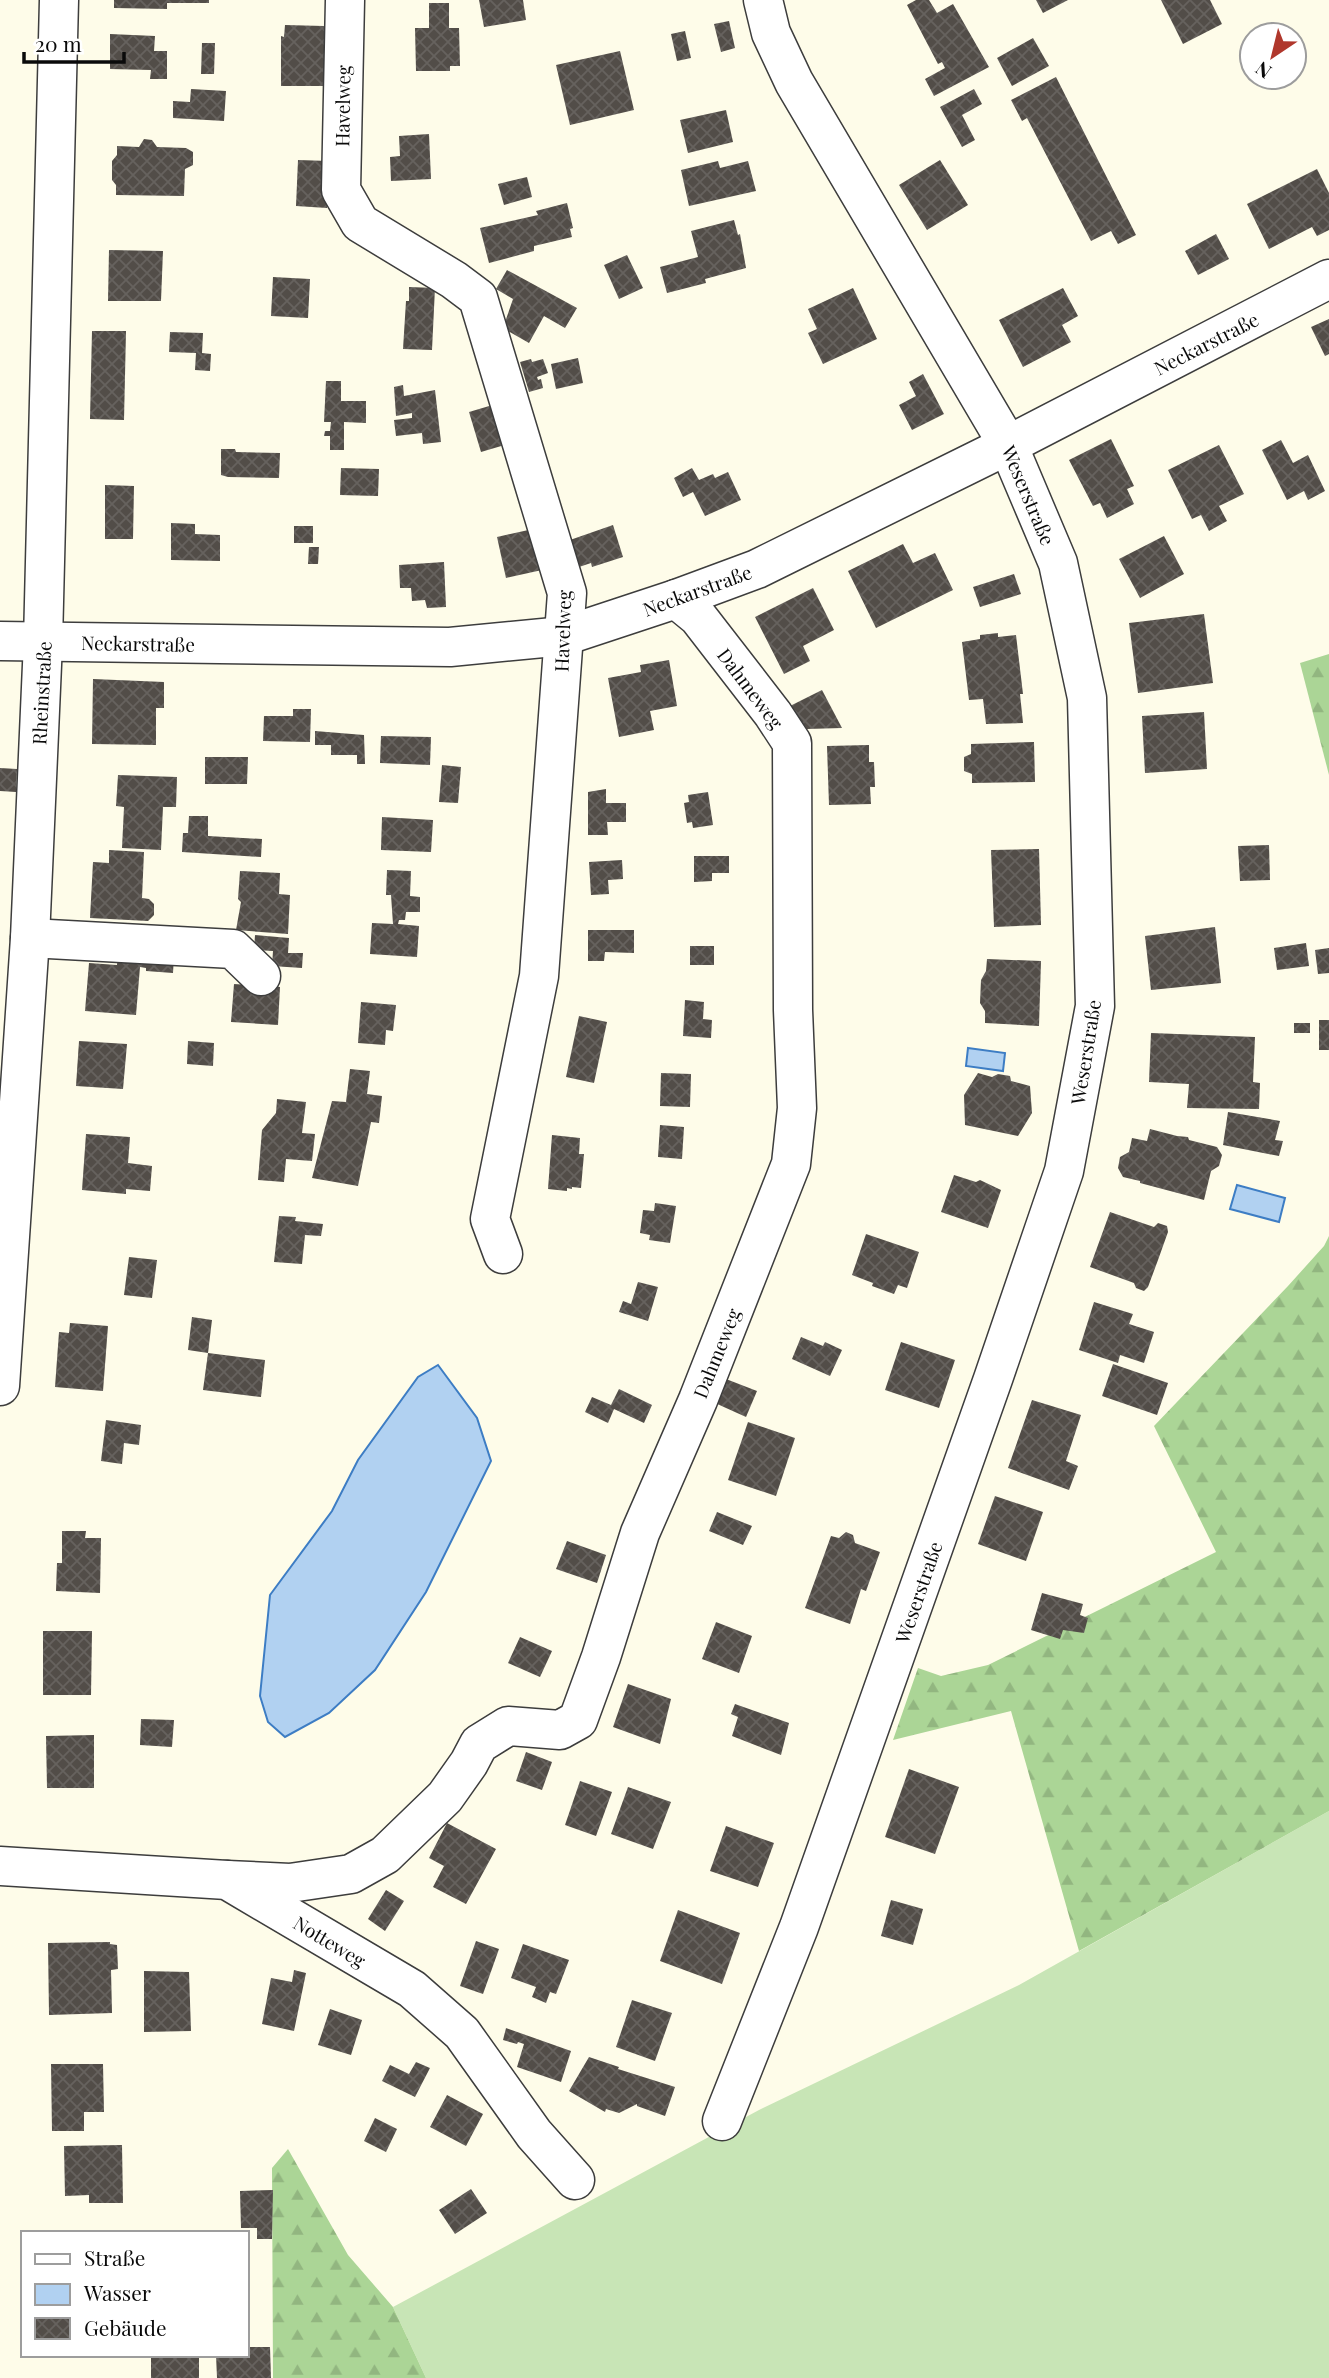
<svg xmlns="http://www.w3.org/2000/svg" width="1329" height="2378" viewBox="0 0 1329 2378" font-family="'Playfair Display',serif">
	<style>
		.grass { fill: #c8e5b6 }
		.forest { fill: url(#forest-firs) }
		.water { fill: #b1d1f1; stroke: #3d7dc4; stroke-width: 2 }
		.building { fill: url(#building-cross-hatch) }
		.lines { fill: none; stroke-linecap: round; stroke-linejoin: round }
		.minor-casing { stroke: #3d3d3d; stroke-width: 41 }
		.minor { stroke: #fff; stroke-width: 38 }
		.labels { text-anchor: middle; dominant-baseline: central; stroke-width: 7; stroke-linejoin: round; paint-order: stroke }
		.street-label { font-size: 19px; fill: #0a0a0a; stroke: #fff }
	</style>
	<defs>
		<pattern id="forest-firs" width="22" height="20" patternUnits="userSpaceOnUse" patternTransform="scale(1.75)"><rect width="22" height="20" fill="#abd596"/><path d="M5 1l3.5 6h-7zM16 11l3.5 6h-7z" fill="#92b680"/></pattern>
		<pattern id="building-cross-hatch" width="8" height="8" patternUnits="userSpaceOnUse" patternTransform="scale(1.75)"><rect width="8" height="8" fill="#524d48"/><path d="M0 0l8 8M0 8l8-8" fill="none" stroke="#66625e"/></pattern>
	</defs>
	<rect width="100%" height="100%" fill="#fefce9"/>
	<!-- grass -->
	<path class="grass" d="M1329,1811v567h-903l-33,-71 366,-197 260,-125z"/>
	<!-- forest -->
	<g class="forest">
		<path d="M1329,654v121l-29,-112z"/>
		<path d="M1329,1236v575l-250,140 -68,-240 -118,29 25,-72 23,8 47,-11 228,-113 -62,-126 134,-140 36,-40z"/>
		<path d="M288,2149l60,106 45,52 33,71h-153l-1,-210z"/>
	</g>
	<!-- water -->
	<g class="water">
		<path d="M968,1048l37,5 -2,18 -37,-5z"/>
		<path d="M1237,1185l48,13 -6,24 -49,-13z"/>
		<path d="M438,1365l39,53 14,43 -65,131 -51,78 -46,43 -44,24 -17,-15 -8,-26 10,-101 62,-84 26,-51 60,-83z"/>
	</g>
	<!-- building -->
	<g class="building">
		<path d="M114,0h95v3h-42v6l-53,-1z"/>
		<path d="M479,0h44l3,20 -42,7z"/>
		<path d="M916,0h13l8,13 16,-9 36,63 -55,29 -9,-17 20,-11 -3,-6 -4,2 -31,-59z"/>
		<path d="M1036,0h32l-25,13z"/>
		<path d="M1161,0h49l12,24 -39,20z"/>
		<path d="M429,3h20v25h10l1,38h-10v5h-34l-1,-43h14z"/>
		<path d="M729,21l6,27 -14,4 -7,-28z"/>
		<path d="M285,25l39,1v60h-43v-50l3,1z"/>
		<path d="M685,31l6,27 -14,3 -6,-27z"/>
		<path d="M110,34l45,2 -1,15h13v28h-17l1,-9 -41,-1z"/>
		<path d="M1033,38l16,28 -37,20 -15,-28z"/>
		<path d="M202,43h13l-1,31h-13z"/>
		<path d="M620,51l14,59 -64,15 -14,-60z"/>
		<path d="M1056,77l80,158 -18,9 -7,-13 -20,10 -64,-123 -5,3 -11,-21z"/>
		<path d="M191,89l35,2 -2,30 -51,-3v-17l17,1z"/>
		<path d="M974,89l8,15 -20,11 13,25 -13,7 -22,-40z"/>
		<path d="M726,110l7,32 -45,11 -8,-33z"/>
		<path d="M429,134l2,45 -40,2 -1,-24 10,-1 -1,-20z"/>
		<path d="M144,139l8,1 5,7 29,1 7,4v13l-8,4 -1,27 -68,-1v-10l-4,-5v-19l5,-6v-9l22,1z"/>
		<path d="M298,160l31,1 -2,47 -31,-2z"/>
		<path d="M940,160l28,45 -41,25 -28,-45z"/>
		<path d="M718,161l2,7 28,-7 8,30 -67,15 -8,-36z"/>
		<path d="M1317,169l12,24v37l-12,6 -5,-9 -43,22 -22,-45z"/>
		<path d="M527,177l5,20 -28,8 -6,-21z"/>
		<path d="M567,203l6,25 -3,1 2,8 -38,9v5l-45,12 -9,-35 58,-13 -2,-4z"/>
		<path d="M734,220l4,15 2,-1 6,34 -41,11 1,4 -39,10 -7,-26 38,-10 -7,-26z"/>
		<path d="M1216,234l13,25 -31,16 -13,-24z"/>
		<path d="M109,250l54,1 -2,50h-53z"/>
		<path d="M627,255l16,33 -24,11 -15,-34z"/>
		<path d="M507,270l70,38 -12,20 -21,-12 -15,27 -26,-15 10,-29 -17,-10z"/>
		<path d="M273,277l37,2 -2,39 -37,-2z"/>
		<path d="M409,287l26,1 -3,62 -29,-1 3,-48h3z"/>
		<path d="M853,288l24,51 -54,25 -15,-31 9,-4 -9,-20z"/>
		<path d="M1063,288l15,28 -16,9 9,17 -48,25 -24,-47z"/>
		<path d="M1329,319v35l-4,2 -14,-29z"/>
		<path d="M92,331h34l-2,89 -34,-1z"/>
		<path d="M170,332l33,1 -1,20 9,1 -1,17 -15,-1 1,-17 -27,-1z"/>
		<path d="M578,358l5,25 -27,6 -5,-25z"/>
		<path d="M531,359l1,3 11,-3 5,14 -11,4 1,3 3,-1 2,9 -14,4 -9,-30z"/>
		<path d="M923,374l21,40 -32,16 -13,-25 17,-9 -7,-14z"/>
		<path d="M326,381h15v20h25v22l-22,-1v28h-14v-14h-6l1,-5h5l1,-9h-7z"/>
		<path d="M403,385l1,11 31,-6 6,52 -18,2 -1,-11 -26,3 -2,-16 18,-2v-5l-16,3 -2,-29z"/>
		<path d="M496,404l12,40 -27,8 -12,-40z"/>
		<path d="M1111,439l23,47 -7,3 7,15 -27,14 -7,-15 -7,3 -24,-46z"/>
		<path d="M1281,440l12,23 15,-8 17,36 -17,9 -4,-9 -17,9 -25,-50z"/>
		<path d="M1219,445l25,49 -25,12 8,15 -18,10 -8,-16 -9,4 -24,-49z"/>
		<path d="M221,449h14l1,3 44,1 -1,25 -51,-1 -7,-2z"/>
		<path d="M341,468l38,1 -1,27 -38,-1z"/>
		<path d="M692,468l7,12 14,-6 2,4 13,-6 13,28 -36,16 -12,-24 -10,5 -9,-19z"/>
		<path d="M105,485l29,1 -1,53h-28z"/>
		<path d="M171,523l24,1v10l25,1v26l-49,-1z"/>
		<path d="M613,525l10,32 -31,10 -1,-4 -12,4 -9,-27z"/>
		<rect x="294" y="526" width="19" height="17"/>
		<path d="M533,529l9,41 -36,8 -9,-41z"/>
		<path d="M1164,536l20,38 -44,24 -21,-39z"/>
		<path d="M903,544l10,19 22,-10 18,37 -77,38 -28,-57z"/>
		<path d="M309,547h10l-1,17h-10z"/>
		<path d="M444,562l2,45 -19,1 -2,-8 -13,1 -1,-13h-11l-1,-23z"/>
		<path d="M1014,574l7,20 -41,13 -7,-20z"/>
		<path d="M813,588l21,42 -31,16 7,15 -26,13 -29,-57z"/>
		<path d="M1204,614l9,69 -75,10 -9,-70z"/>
		<path d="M998,633v4l18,-2 7,59h-3l3,29 -37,1 -3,-25 -14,1 -7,-58 18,-3v-4z"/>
		<path d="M669,660l8,46 -27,5 4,19 -35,7 -11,-59 33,-6 -1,-7z"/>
		<path d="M93,679l71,3v26h-8v37l-64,-1z"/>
		<path d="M822,690l20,38 -35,1 -17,-23z"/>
		<path d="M293,709h18l-1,33 -47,-1 1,-25h29z"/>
		<path d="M1204,712l3,57 -62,4 -3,-57z"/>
		<path d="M315,731l49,4 1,29h-8v-9h-26v-10h-16z"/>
		<path d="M381,736l50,1 -1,28 -50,-2z"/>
		<path d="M1034,742l1,40 -63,1v-9l-8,-3v-14l7,-3v-10z"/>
		<path d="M869,745v17h5l1,25h-5l1,17 -42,1 -2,-59z"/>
		<path d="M205,757h43l-1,27h-42z"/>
		<path d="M442,765l19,2 -3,36 -19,-1z"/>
		<path d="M0,768l17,1 -1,23 -16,-1z"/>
		<path d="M118,775l59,2 -1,30h-13l-2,43 -39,-2 2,-41 -8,-1z"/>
		<path d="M606,789v14h20v19h-19l1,13h-20v-43z"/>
		<path d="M708,792l5,33 -20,3 -1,-6 -5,1 -3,-20 5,-1 -1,-7z"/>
		<path d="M189,816h19v20l54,3 -1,18 -79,-5 1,-19h5z"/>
		<path d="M382,817l51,3 -2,32 -50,-2z"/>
		<path d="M1269,845l1,35 -30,1 -2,-35z"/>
		<path d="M1039,849l2,76 -47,2 -3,-77z"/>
		<path d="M109,850l35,2 -2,46 7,1 5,5v11l-6,6 -58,-3 3,-56 16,1z"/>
		<path d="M694,856h35v17h-17v8l-18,1z"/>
		<path d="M622,860l1,19 -15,1 1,14 -18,1 -2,-33z"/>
		<path d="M387,870l24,1 -1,25 10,1v15h-14l-1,8h-6l-1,4 21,2 -2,31 -47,-3 2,-31 21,1 -2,-29h-5z"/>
		<path d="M240,871l40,2 -1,21 11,1 -2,39 -52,-4 5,-28 -3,-3z"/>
		<path d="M1215,927l6,56 -70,7 -6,-54z"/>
		<path d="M588,930h46v23l-29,-1 -1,9h-16z"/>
		<path d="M255,935l34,3 -1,15h15l-1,15 -30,-2 1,-15 -19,-1z"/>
		<path d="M1306,943l3,23 -32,4 -3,-22z"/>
		<rect x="690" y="946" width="24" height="19"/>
		<path d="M1329,948v25l-11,1 -3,-24z"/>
		<path d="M118,952l56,4 -1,17 -27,-2v-3l-6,-1 -4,48 -51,-4 4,-48 28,2z"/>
		<path d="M987,959l54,2 -2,65 -54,-3v-12l-5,-8 1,-23 5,-9z"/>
		<path d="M234,984l46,3 -2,38 -47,-3z"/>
		<path d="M685,1000l19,2 -1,17 9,1 -1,18 -28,-2z"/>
		<path d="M361,1002l35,3 -3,26 -7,-1 -1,15 -27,-2z"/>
		<path d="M579,1016l28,6 -13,61 -28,-6z"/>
		<rect x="1319" y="1020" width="10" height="30"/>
		<rect x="1294" y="1023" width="16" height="10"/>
		<path d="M1151,1033l104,4 -2,45 7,1 -1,26 -72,-1 2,-24 -40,-2z"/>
		<path d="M79,1041l48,3 -4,45 -47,-3z"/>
		<path d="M188,1041l26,2 -1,23 -26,-2z"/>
		<path d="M350,1069l20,2 -3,23 15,2 -3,27 -8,-1 -13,64 -46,-8 20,-77 14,1z"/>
		<path d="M661,1073l30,1 -1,33 -30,-1z"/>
		<path d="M978,1073l14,4 6,-3 12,2 1,5 19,5 2,27 -14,23 -53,-11 -1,-30z"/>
		<path d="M277,1099l29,3 -4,31 13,1 -3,27 -26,-2 -2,23 -26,-2 4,-50 14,-17z"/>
		<path d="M1228,1112l52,9 -5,19 8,1 -4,15 -56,-11z"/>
		<path d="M660,1125l24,2 -2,32 -24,-2z"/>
		<path d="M1150,1129l27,7 11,1 1,3 28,7 5,8 -3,11 -8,5 -7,29 -64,-17v-2l-17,-4 -5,-9 2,-11 9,-5 3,-14 15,3z"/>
		<path d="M86,1134l44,3 -2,26 24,3 -2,25 -24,-2v5l-44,-4z"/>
		<path d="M552,1135l28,3 -1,16h5l-3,34 -9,-1v2l-5,-1v3l-19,-2z"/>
		<path d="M954,1175l22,7 4,-2 21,10 -13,38 -47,-16z"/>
		<path d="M655,1203l21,3 -6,37 -21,-3 1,-5 -10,-2 3,-23 11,1z"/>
		<path d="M1110,1212l44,15 4,-4 9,3 1,6 -10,28 -10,27 -4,4 -8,-3 -2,-5 -44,-16z"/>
		<path d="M279,1216l17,1 -1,4 28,3 -2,12 -16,-1 -3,29 -28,-2z"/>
		<path d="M866,1234l53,18 -12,36 -9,-3 -4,9 -22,-8 1,-3 -21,-8z"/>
		<path d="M129,1257l28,3 -5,38 -28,-3z"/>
		<path d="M638,1282l20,5 -10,34 -29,-9 4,-11 8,3z"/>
		<path d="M1094,1302l39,12 -4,10 25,8 -10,31 -24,-8 -2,8 -39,-13z"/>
		<path d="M192,1317l20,3 -4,33 -20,-3z"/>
		<path d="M70,1323l38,3 -5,65 -48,-4 4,-55 10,1z"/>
		<path d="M801,1337l22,9 2,-4 17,8 -12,26 -38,-17z"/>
		<path d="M901,1342l54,18 -16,48 -54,-18z"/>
		<path d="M208,1353l57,7 -4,37 -58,-7z"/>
		<path d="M1113,1364l55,19 -11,32 -55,-19z"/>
		<path d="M726,1379l31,12 -11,26 -31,-14z"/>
		<path d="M619,1389l33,16 -8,18 -30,-14 -6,14 -23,-11 7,-15 19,8z"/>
		<path d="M1032,1400l49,15 -15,46 12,5 -9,24 -61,-22z"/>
		<path d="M106,1420l35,5 -2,20 -15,-2 -2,21 -21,-3z"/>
		<path d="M748,1422l47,16 -19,58 -48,-16z"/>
		<path d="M995,1496l48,16 -17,49 -48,-17z"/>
		<path d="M717,1512l35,14 -9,19 -34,-14z"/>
		<path d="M62,1531h24l-1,7h16l-1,55 -44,-2 1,-28h5z"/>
		<path d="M846,1532l7,3 2,8 25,9 -14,39 -5,-2 -11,35 -45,-16 26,-72 8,2z"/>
		<path d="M567,1541l39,14 -9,28 -41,-14z"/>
		<path d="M1042,1593l41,11 -3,11 8,3 -4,15 -21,-3 -3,9 -29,-9z"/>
		<path d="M716,1622l36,14 -13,37 -37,-14z"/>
		<path d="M43,1631h49l-1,64h-48z"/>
		<path d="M520,1637l32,14 -12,26 -32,-14z"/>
		<path d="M628,1684l43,15 -11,45 -47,-17z"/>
		<path d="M735,1704l54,19 -8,32 -49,-19 6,-19 -7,-3z"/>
		<path d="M141,1719l33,1 -2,27 -32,-2z"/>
		<path d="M94,1735v53h-47l-1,-52z"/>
		<path d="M526,1752l26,10 -10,28 -26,-9z"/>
		<path d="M909,1769l50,18 -24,67 -50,-17z"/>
		<path d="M580,1781l32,11 -16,44 -31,-11z"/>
		<path d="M628,1787l43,15 -18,47 -42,-15z"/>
		<path d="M447,1823l49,26 -30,55 -33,-17 11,-21 -15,-8z"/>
		<path d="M726,1826l48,17 -16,44 -48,-16z"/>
		<path d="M386,1890l18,11 -19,30 -17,-12z"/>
		<path d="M891,1900l32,9 -10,36 -32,-9z"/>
		<path d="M678,1910l62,23 -18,51 -62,-23z"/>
		<path d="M476,1941l23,8 -16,45 -23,-8z"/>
		<path d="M110,1942v2l7,1 1,24 -7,1 1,43 -63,2 -1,-72z"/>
		<path d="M523,1944l46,16 -13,34 -6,-2 -4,11 -14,-6 4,-10 -25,-9z"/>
		<path d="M294,1970l12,3 -12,58 -32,-7 9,-46 21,4z"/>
		<path d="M144,1971l45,1 2,59 -47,1z"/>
		<path d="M632,2000l40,13 -17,48 -39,-14z"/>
		<path d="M330,2009l32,11 -11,35 -33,-10z"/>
		<path d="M506,2028l65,23 -10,31 -44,-15 7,-23 -6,-2 -1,2 -14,-4z"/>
		<path d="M589,2057l30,10 -1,2 57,18 -10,29 -28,-10v-2l-18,9 -13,-4 -1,3 -36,-21z"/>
		<path d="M416,2062l14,6 -15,29 -33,-16 8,-16 19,9z"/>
		<path d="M51,2064h52l1,48h-20v19h-32z"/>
		<path d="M447,2095l36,19 -17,32 -36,-19z"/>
		<path d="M375,2118l22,11 -11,23 -22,-11z"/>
		<path d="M122,2145l1,58h-34v-8l-24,1 -1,-50z"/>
		<path d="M471,2189l16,24 -32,21 -16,-24z"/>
		<path d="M273,2190l-1,49h-15v-11h-16l-1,-37z"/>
		<path d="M247,2347h23l1,31h-54l-1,-23h31z"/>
		<rect x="151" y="2355" width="48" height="23"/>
	</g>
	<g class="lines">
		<!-- minor casing -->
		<g class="minor-casing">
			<g id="minor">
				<path d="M345,0l-4,190 19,33 94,57 24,18 89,295 -28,383 -49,243 13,35"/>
				<path d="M0,641l450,6 114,-11 112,-37 81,-30 251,-124 321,-166"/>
				<path d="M30,938l203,11 28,27"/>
				<path d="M0,1386l30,-448 13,-296 16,-642"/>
				<path d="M0,1866l227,14 185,109 50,44 72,101 41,46"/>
				<path d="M227,1880l63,3 61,-9 34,-19 60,-58 24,-34 10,-19 29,-18 52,4 18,-10 23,-63 39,-124 58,-133 93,-236 6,-56 -4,-98 -1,-267 -19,-29 -75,-97 -22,-18"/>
				<path d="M722,2121l77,-194 194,-548 71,-208 31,-165 -8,-308 -29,-135 -50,-118 -214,-363 -23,-49 -8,-33"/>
			</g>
		</g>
		<!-- minor -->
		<use href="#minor" class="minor"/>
	</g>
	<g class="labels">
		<!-- street labels -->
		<g class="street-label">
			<text transform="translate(342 106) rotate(-89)">Havelweg</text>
			<text transform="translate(1206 343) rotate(-27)">Neckarstraße</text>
			<text transform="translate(1029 495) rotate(67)">Weserstraße</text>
			<text transform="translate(697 590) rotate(-20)">Neckarstraße</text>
			<text transform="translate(562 631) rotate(-88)">Havelweg</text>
			<text transform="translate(138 643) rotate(1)">Neckarstraße</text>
			<text transform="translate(751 688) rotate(53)">Dahmeweg</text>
			<text transform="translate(41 693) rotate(-87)">Rheinstraße</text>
			<text transform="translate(1085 1052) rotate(-81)">Weserstraße</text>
			<text transform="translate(716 1353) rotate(-68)">Dahmeweg</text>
			<text transform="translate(918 1592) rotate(-71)">Weserstraße</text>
			<text transform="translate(330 1941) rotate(31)">Notteweg</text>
		</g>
	</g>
	<!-- legend -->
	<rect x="21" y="2231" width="228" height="126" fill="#ffffff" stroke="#9d9d9d" stroke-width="2"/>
	<rect x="35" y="2254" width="35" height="10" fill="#ffffff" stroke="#9d9d9d" stroke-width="2"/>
	<text x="84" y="2266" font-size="21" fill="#0a0a0a">Straße</text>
	<rect x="35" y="2284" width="35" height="21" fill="#b1d1f1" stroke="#9d9d9d" stroke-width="2"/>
	<text x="84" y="2301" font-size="21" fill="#0a0a0a">Wasser</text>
	<rect x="35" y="2318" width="35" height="21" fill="url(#building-cross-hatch)" stroke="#9d9d9d" stroke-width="2"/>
	<text x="84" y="2336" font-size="21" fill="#0a0a0a">Gebäude</text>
	<!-- north arrow -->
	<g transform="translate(1273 56) rotate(215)"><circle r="33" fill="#ffffff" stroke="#9d9d9d" stroke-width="2"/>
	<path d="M0-5L12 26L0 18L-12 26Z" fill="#b0372c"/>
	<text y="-10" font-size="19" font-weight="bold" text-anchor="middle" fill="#0a0a0a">N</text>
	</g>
	<!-- scale -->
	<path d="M24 52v10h100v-10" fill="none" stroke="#0a0a0a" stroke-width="3.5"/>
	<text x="35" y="52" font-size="21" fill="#0a0a0a" stroke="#ffffff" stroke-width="5" paint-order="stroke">20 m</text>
</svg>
